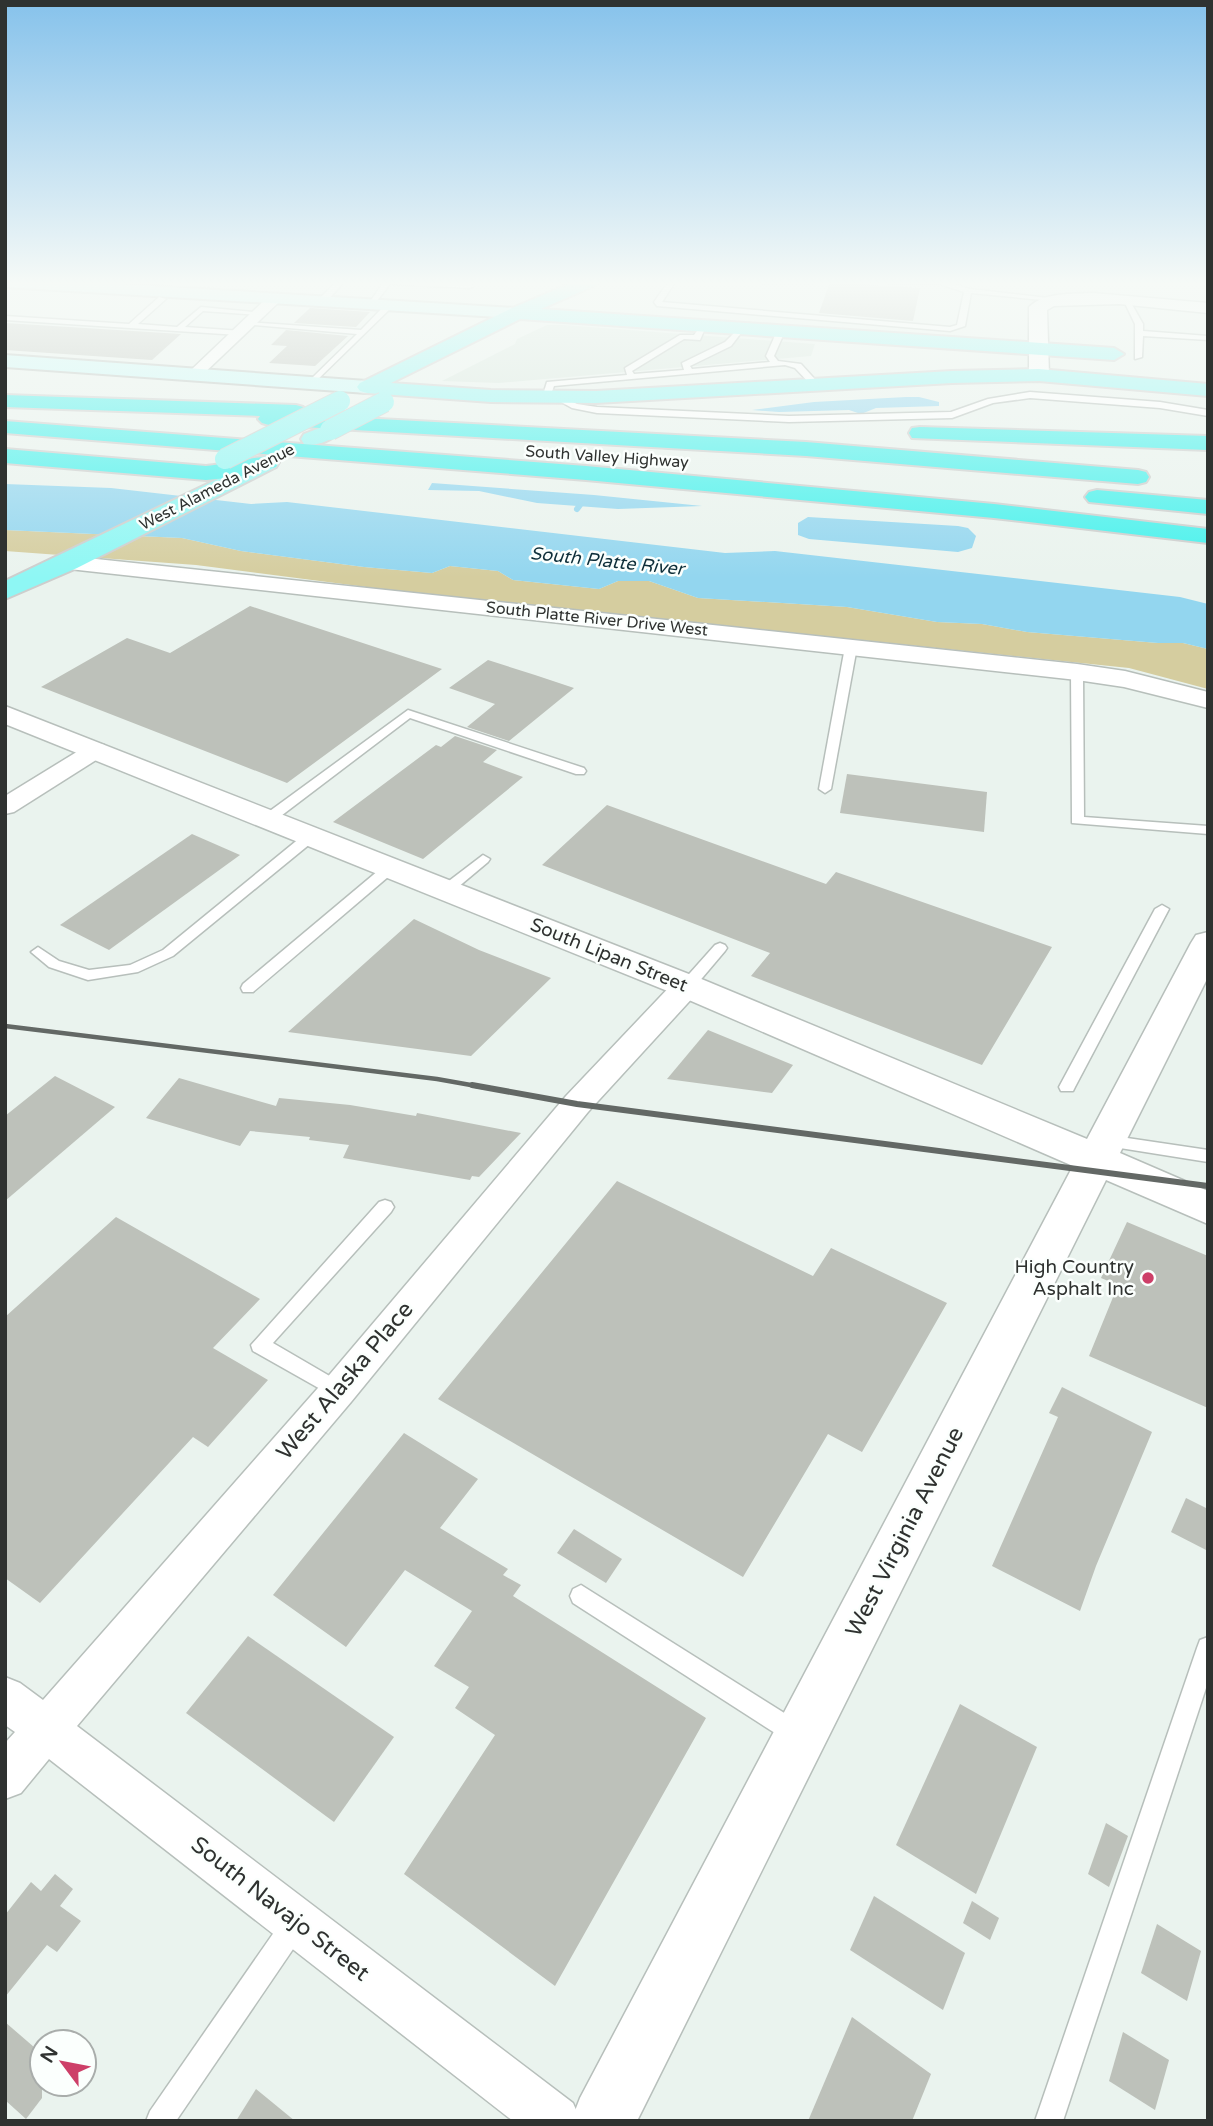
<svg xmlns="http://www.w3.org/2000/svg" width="1213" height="2126" viewBox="0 0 1213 2126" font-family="'Varela Round',sans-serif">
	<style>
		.built { fill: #d7e6dd }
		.green { fill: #d5cd9f }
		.water { fill: #93d6ef }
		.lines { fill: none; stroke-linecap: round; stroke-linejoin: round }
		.stream { stroke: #93d6ef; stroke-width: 6 }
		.building { fill: #bdc1ba }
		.service-casing { stroke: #b7bfbb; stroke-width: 3 }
		.minor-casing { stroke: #b7bfbb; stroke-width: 3 }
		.tertiary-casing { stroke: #b7bfbb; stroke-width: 3 }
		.secondary-casing { stroke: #b7bfbb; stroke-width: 4 }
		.primary-casing { stroke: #cdcecd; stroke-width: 4 }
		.motorway-casing { stroke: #cdcecd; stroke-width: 4 }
		.service { fill: #fff; fill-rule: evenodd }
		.minor { fill: #fff; fill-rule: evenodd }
		.tertiary { fill: #fff; fill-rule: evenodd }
		.secondary { fill: #c7fbf9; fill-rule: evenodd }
		.primary { fill: #8ef7f4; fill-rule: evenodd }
		.motorway { fill: #43f1ec; fill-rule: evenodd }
		.rail-far1 { stroke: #636865; stroke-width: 4.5 }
		.rail { stroke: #636865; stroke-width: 6 }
		.primary-bridge-casing { stroke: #cdcecd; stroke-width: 22; stroke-linecap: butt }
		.primary-bridge { stroke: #8ef7f4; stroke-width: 20 }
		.poi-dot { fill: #cd3f68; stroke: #fbfffd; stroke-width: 2.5 }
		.labels { text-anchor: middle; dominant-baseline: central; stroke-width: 5; stroke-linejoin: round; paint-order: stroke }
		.far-street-label { font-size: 16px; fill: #2f3230; stroke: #fbfffd }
		.far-water-label { font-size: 18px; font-style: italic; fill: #0e2f3a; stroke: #fbfffd }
		.street-label { font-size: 19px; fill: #2f3230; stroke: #fbfffd }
		.poi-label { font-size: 19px; fill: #2f3230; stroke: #fbfffd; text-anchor: end }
		.near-street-label { font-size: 23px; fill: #2f3230; stroke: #fbfffd }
	</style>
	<rect width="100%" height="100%" fill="#eaf3ee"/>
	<!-- built -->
	<path class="built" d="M547,325h16l252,19 -4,12 -312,27 -57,-2 73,-37 2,-5z"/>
	<!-- green -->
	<path class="green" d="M5,530l177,8 59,13 123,16 68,6 18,-7 48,5 15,9 86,9 19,-8h31l49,17 149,9 90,15 45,2 45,8 131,11h25l25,6v40l-79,-21 -693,-72 -240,-31 -191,-14z"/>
	<!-- water -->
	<g class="water">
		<path d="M906,397h13l20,5v4l-63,2 -15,6 -12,-4 -70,2 -27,-2 62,-8z"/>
		<path d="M432,483l162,12 108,11 -84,3 -81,-6 -58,-12 -51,-1z"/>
		<path d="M5,484l106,4 140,16 36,-2 438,51 50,-2 405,46 28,7v45l-25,-6h-25l-131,-11 -45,-8 -45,-2 -90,-15 -149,-9 -49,-17h-31l-19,8 -86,-9 -15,-9 -48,-5 -18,7 -68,-6 -123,-16 -59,-13 -177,-8z"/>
		<path d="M808,517l150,9 10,2 8,8 -4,12 -14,4 -149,-13 -11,-4v-12z"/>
	</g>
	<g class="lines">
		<!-- stream -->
		<path class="stream" d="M577,509l3,-4"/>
	</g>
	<!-- building -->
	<g class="building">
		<path d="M830,282l90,6 -7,33 -94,-8z"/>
		<path d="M310,308l60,4 -14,15 -62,-4z"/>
		<path d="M5,323l176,11 -29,26 -147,-10z"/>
		<path d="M286,330l62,6 -33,30 -46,-3 18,-17 -16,-1z"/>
		<path d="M250,606l192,63 -155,114 -246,-96 86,-49 43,15z"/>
		<path d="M488,660l47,15 39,13 -65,53 -42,-14 28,-23 -46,-16z"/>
		<path d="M455,736l42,14 -14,12 40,15 -100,82 -90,-37 103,-77 5,2z"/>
		<path d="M847,774l140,18 -3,40 -144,-19z"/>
		<path d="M607,805l219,79 10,-12 216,75 -70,118 -231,-89 19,-23 -228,-88z"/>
		<path d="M192,834l48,21 -131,95 -49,-25z"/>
		<path d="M414,919l65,31 72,28 -80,78 -183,-24z"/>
		<path d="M708,1030l85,35 -21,28 -105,-14z"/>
		<path d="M55,1076l60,31 -110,94v-85z"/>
		<path d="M179,1078l97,28 3,-8 71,7 66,11 1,-3 104,20 -42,44 -7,-1 -2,4 -127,-22 6,-13 -40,-5 1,-3 -60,-6 -10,15 -94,-28z"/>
		<path d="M617,1181l196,95 18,-28 116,55 -85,149 -34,-18 -85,143 -305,-178z"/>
		<path d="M116,1217l144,82 -47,49 55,32 -60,67 -15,-10 -153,166 -35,-25v-261z"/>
		<path d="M1127,1222l81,34v152l-119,-52 29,-71 -17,-7z"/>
		<path d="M1062,1387l90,45 -56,134 -16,45 -88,-45 66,-149 -9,-4z"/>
		<path d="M404,1433l74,46 -38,49 68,41 -5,6 18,10 -8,11 193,122 -151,268 -151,-112 91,-139 -40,-27 14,-21 -35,-21 38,-55 -67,-41 -59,77 -73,-52z"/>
		<path d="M1186,1498l22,11v42l-37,-19z"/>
		<path d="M574,1529l48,30 -16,24 -49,-30z"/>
		<path d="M248,1636l146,101 -60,85 -148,-109z"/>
		<path d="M960,1704l77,43 -61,147 -80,-49z"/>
		<path d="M1106,1823l22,13 -19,51 -21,-13z"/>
		<path d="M55,1874l18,15 -13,17 21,15 -24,31 -10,-7 -42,52v-82l26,-33 10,9z"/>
		<path d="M874,1896l91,57 -22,57 -93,-60z"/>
		<path d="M972,1901l27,17 -9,22 -27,-17z"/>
		<path d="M1157,1924l44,27 -14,50 -46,-28z"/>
		<path d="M852,2017l79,57 -19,47h-104z"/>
		<path d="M5,2022l37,32v44l-16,21 -21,-19z"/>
		<path d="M1123,2032l46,28 -14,50 -46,-29z"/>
		<path d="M256,2089l39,32h-59z"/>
	</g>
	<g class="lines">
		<!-- service casing -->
		<g class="service-casing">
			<g id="service">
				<path d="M337,281h8l-20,22h-6v-4z"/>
				<path d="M379,281l91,3 4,2 -4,2 -80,-4 -17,22h-6l16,-23z"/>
				<path d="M669,281h7l-14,21 288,25 7,-2 7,-33 -24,-8 -52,-1 -3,-2h59l26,8 87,10 -4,2 -82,-8 -6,33 -15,5 -293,-25 -3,-4z"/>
				<path d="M759,281h58l-4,2h-50z"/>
				<path d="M159,297l7,2 -28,25 39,3 24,-20 62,6 -4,2 -56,-4 -18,16 57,4 -3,4 -234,-15v-4l124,8z"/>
				<path d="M1123,299l7,2 13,23v7l65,5v4l-65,-4 -1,21 -7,2v-35z"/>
				<path d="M387,303l7,2 -82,80h-3v-4l48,-47 -113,-10 4,-2 113,8z"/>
				<path d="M702,324l4,2 -6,14 -16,-1 -52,32 2,3 50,-4 -2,-7 43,-21 15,-15 4,2 -13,17 -41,20 2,3 78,-7 -4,-6 11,-25 4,-2 4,2 -11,25 4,5 23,3 20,22 -7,2 -19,-20 -10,-3 -231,21 -5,14 -7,-2 5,-16 80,-7 -2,-7 55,-33h14z"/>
				<path d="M1030,392l130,10 48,8v6l-48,-8 -130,-10 -37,5 -41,15 -163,4 -192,-9 -25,-5 -18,-10 4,-3 19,9 20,3 192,9 162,-4 37,-13z"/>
				<path d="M851,644l6,3 -26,142 -6,4 -6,-4 26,-142z"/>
				<path d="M1077,669l6,3 1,145 124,9v8l-136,-11 -1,-151z"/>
				<path d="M408,710l176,58 2,3 -2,3h-8l-166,-56 -137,104h-10v-6z"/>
				<path d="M311,832l7,4 -2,3 -143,117 -35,16 -50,8 -39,-13 -18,-15 7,-5 21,14 30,9 41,-5 33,-15 143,-117z"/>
				<path d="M483,855l7,4 -2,3 -37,31h-10l-2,-3 2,-3z"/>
				<path d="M390,864l5,1 2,3 -2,3 -142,121h-10l-2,-4 2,-4 142,-119z"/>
				<path d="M1162,905l7,4 -94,178 -2,4h-12l-2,-4 96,-178z"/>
				<path d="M720,943l5,2 2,3 -2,3 -33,39h-10l-2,-4 2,-4 33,-37z"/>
				<path d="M1107,1135l101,15v12l-107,-17 -2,-4 2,-4z"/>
				<path d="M385,1200l6,2 3,5 -3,5 -118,131 72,42 3,6 -3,6 -7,2 -85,-48 -2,-6 128,-143z"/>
				<path d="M581,1585l224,141 4,8 -4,8 -8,4 -8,-4 -216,-139 -3,-7 3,-7z"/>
				<path d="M1208,1637v45l-145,439h-28l162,-473 3,-8z"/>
				<path d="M295,1911l9,4 4,9 -4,9 -128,188h-30l4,-10 136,-196z"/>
			</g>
		</g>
		<!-- minor casing -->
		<g class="minor-casing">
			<g id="minor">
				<path d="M275,294l5,1v6l-81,77h-10l-3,-3 3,-3 81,-77z"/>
				<path d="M96,743l8,2 4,5 -4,5 -90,57 -9,2v-18l83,-51z"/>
				<path d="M687,977l10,2 4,7 -4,7 -109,119 -237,290 -274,324 496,377 8,18h-68l-464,-362 -28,34 -16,6v-56l10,-11 -10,-7v-48l15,6 23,17 282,-320 241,-284 111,-117z"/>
			</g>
		</g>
		<!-- tertiary casing -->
		<g class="tertiary-casing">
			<g id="tertiary">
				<path d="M1093,293l115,10v10l-89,-9 -65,2 -7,4 2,65 -10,6 -7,-2 -3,-4v-68c15,-15 44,-13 64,-14z"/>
				<path d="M68,556l1009,108 48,7 83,21v16l-84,-21 -47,-7 -1017,-112 -4,-5 4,-5z"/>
				<path d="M5,706l694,272 388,161 104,-196 5,-8 12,-3v45l-88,176 88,38v33l-102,-44 -469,941h-66l9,-23 493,-932 -398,-172 -670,-270z"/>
			</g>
		</g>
		<!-- secondary casing -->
		<g class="secondary-casing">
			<g id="secondary">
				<path d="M5,281h64l447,27 9,5 -9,5 -511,-31z"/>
				<path d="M5,355l362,26 7,2 3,4 -3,4 -7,2 -362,-26z"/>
			</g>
		</g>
		<!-- primary casing -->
		<g class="primary-casing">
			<g id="primary">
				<path d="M576,281h23l-3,4 -55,24 573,39 10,6 -10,6 -594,-41 -129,64 100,7 105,1 356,-20 87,-2 169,15v12l-169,-15 -87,2 -356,20 -105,-1 -124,-9 -7,-2 -3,-4 3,-4 150,-74z"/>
				<path d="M330,424l8,1 3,5c-8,10 -24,17 -37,14l-3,-5 3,-5z"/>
				<path d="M268,455l8,2 3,5 -3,5 -199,101 -72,31v-18z"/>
			</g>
		</g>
		<!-- motorway casing -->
		<g class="motorway-casing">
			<g id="motorway">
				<path d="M5,395l291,10 7,2 3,4 -2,4 502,27 332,28 8,2 3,5 -3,5 -8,2 -332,-28 -537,-31 -7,-2 -4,-4 2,-3 -255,-9z"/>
				<path d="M5,421l581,45 408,38 214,25v14l-214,-25 -408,-38 -581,-47z"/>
				<path d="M920,427l288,9v14l-296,-12 -3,-5 3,-5z"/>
				<path d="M5,449l201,17c16,-1 58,-12 70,-9l3,5 -3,5 -38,10 -32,3 -201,-17z"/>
				<path d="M1097,490l111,10v14l-119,-12 -4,-5 4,-5z"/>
			</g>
		</g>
		<!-- service -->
		<use href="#service" class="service"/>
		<!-- minor -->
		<use href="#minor" class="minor"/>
		<!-- tertiary -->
		<use href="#tertiary" class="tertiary"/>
		<!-- secondary -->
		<use href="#secondary" class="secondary"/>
		<!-- primary -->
		<use href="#primary" class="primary"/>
		<!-- motorway -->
		<use href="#motorway" class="motorway"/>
		<!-- rail-far1 -->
		<path class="rail-far1" d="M5,1026l432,53 45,8"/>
		<!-- rail -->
		<path class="rail" d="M472,1085l105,19 631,82"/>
		<!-- primary-bridge casing -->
		<g class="primary-bridge-casing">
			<g id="primary-bridge">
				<path d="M330,430l54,-28"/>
				<path d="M225,459l115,-58"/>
			</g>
		</g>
		<!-- primary-bridge -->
		<use href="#primary-bridge" class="primary-bridge"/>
	</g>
	<!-- sky -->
	<linearGradient id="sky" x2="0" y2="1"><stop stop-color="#86c2eb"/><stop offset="0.49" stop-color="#f6faf7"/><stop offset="1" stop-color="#f6faf7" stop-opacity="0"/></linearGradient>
	<rect width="1213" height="578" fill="url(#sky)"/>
	<!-- markers -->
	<circle class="poi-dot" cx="1148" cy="1278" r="7"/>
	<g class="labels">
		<!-- far-street labels -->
		<g class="far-street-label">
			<text transform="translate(607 457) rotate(4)">South Valley Highway</text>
			<text transform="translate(217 487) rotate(-27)">West Alameda Avenue</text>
			<text transform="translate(597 619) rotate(6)">South Platte River Drive West</text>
		</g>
		<!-- far-water labels -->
		<g class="far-water-label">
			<text transform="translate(607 561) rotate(6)">South Platte River</text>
		</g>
		<!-- street labels -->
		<g class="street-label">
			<text transform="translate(609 955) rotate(22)">South Lipan Street</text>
		</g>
		<!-- poi labels -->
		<g class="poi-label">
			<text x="1134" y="1267">High Country<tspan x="1134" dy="22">Asphalt Inc</tspan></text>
		</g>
		<!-- near-street labels -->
		<g class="near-street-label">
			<text transform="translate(345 1381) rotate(-50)">West Alaska Place</text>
			<text transform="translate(905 1532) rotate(-63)">West Virginia Avenue</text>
			<text transform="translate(280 1909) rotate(38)">South Navajo Street</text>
		</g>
	</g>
	<!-- border -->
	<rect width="1213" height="2126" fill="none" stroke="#2f3230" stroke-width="14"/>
	<!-- north arrow -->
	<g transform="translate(63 2063) rotate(302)"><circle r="33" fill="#fbfffd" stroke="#a9adab" stroke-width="2"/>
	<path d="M0-5L12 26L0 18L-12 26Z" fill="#cd3f68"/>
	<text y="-10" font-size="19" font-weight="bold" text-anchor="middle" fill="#2f3230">N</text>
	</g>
</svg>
